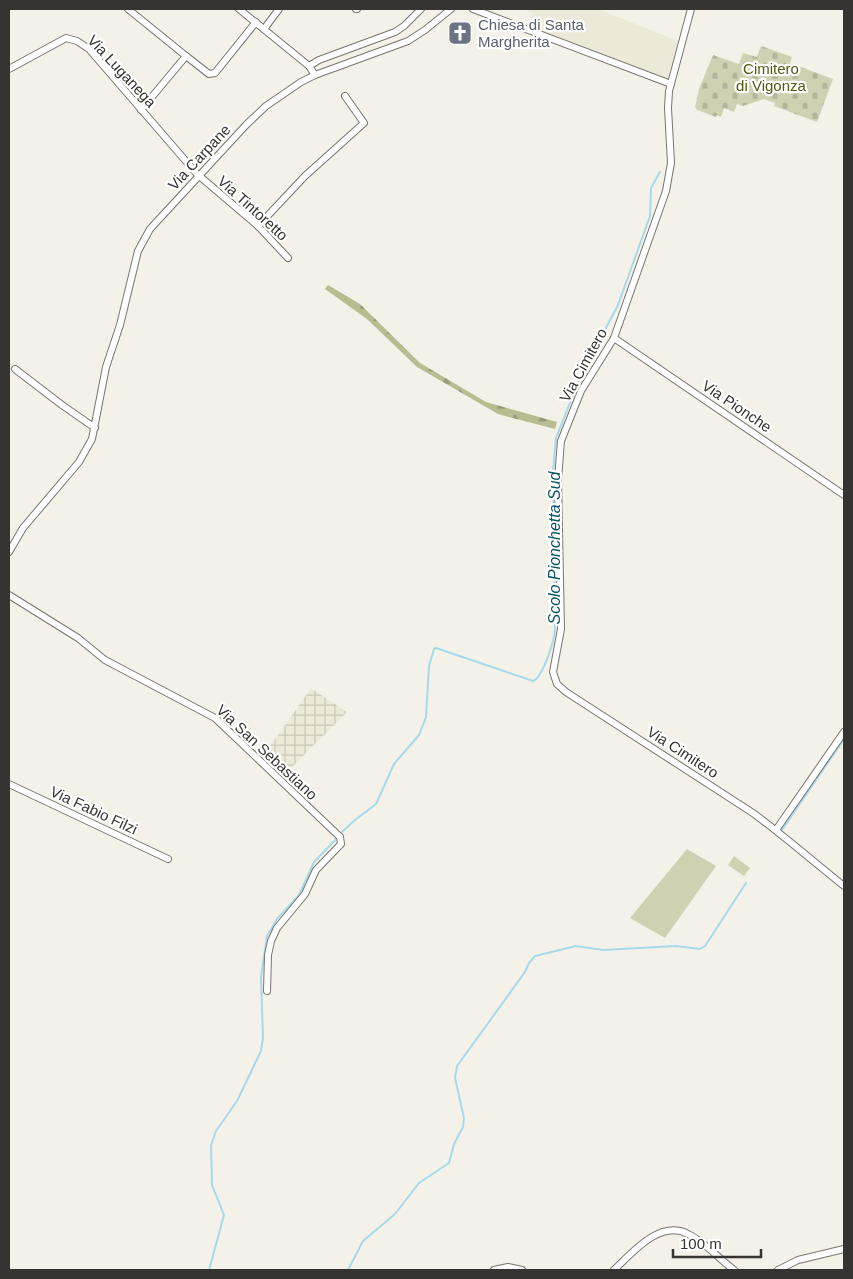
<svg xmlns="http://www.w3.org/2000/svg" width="853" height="1279" viewBox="0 0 853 1279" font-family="Helvetica,sans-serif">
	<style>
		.built { fill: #ede9d8 }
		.industrial { fill: url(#industrial-grid) }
		.forest { fill: url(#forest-firs) }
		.cemetery { fill: url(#cemetery-stones) }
		.pitch { fill: #ced2b2 }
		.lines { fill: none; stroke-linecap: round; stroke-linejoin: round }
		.stream { stroke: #a5daeb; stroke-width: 2 }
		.minor-casing { stroke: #77756d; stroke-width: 8 }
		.minor { stroke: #fff; stroke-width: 6 }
		.labels { text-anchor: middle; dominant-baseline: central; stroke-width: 4.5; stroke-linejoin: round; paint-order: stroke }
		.worship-label { font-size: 15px; fill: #5b616d; stroke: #fff; text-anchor: start }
		.park-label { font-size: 15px; fill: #545812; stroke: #fff }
		.street-label { font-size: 15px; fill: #353431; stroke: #fff }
		.water-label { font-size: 16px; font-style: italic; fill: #085465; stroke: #fff }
	</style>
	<defs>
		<pattern id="industrial-grid" width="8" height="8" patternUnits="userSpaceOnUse" patternTransform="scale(1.25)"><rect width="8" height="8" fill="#ede9d8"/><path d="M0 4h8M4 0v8" fill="none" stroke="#ccc8ba"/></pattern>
		<pattern id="forest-firs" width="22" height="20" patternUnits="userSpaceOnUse" patternTransform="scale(1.25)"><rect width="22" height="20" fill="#b8bd91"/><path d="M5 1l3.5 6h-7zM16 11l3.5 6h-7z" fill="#969a77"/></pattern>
		<pattern id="cemetery-stones" width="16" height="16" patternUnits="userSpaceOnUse" patternTransform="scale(1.25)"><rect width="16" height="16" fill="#ced2b2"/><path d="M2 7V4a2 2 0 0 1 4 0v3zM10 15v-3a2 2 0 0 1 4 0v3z" fill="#b2b59a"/></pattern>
	</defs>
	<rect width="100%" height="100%" fill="#f4f1e8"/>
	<!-- built -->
	<path class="built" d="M524,9h74l80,32 -11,37 -139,-52 5,-13z"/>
	<!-- industrial -->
	<path class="industrial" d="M311,688l36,24 -63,63 -20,-20z"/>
	<!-- forest -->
	<path class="forest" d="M328,285l32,19 60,59 66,39 71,20 -2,7 -57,-15 -81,-47 -50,-48 -42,-30z"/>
	<!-- cemetery -->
	<path class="cemetery" d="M761,46l31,11 -2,6 43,16 -16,43 -43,-16 1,-3 -11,-4 -21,7 -6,-2 -3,8 -10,-4 -3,9 -4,-2 -1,2 -19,-7 -2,-3 4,-18 14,-34 26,9 4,-11 14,4z"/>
	<!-- pitch -->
	<g class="pitch">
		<path d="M687,849l29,17 -51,72 -35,-20z"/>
		<path d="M734,856l16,12 -6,8 -16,-11z"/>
	</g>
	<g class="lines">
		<!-- stream -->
		<g class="stream">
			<path d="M782,830l62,-91"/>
			<path d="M342,832l13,-12 21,-16 18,-40 25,-29 7,-18 3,-51 5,-17 2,-1 97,33c10,-4 21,-40 22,-51l-2,-159 3,-33 24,-61 38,-72 32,-89 1,-28 9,-16"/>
			<path d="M209,1270l15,-55 -12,-30 -1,-40 5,-14 21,-30 24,-50 2,-13 -2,-61 6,-41 10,-17 22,-24 15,-33 22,-23"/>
			<path d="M348,1270l15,-29 32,-27 24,-31 30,-20 5,-19 9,-17 1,-9 -9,-40 2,-12 68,-94 4,-9 6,-7 41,-10 27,4 73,-4 24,3 5,-3 41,-63"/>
		</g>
		<!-- minor casing -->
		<g class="minor-casing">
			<g id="minor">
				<path d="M128,9l58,47"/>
				<path d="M239,9l70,57 6,9"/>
				<path d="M356,9h1"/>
				<path d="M473,9l198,75"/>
				<path d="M691,9l-22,82 -1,17 3,55 -5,28 -52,147 -33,53 -20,50 -3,38 3,150 -8,43 4,12 9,8 187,121c31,23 61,49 91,73"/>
				<path d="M264,29l15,-20"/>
				<path d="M309,66l10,-6 76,-28 9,-6 17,-17"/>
				<path d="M9,69l57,-31 11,3 12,8 108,125 61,52 30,32"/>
				<path d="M141,110l45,-54 23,18 6,-1 41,-51"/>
				<path d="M258,226l47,-50 59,-53 -19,-27"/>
				<path d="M614,338l230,157"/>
				<path d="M15,369l47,36 33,23"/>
				<path d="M9,552l14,-24 56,-66 13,-23 14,-72 14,-42 18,-74 12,-22 96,-104 20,-19 35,-24 14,-7 93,-34 17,-11 26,-21"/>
				<path d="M9,595l69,43 27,22 110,58 125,119 1,7 -25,26 -11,24 -28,34 -6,13 -3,14 -1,36"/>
				<path d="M9,784l159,75"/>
				<path d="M776,830l68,-98"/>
				<path d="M494,1270l14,-3 14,3"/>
				<path d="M614,1270c18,-17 46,-51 74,-36 17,8 31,25 46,36"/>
				<path d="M778,1270l20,-10 46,-11"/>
			</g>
		</g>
		<!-- minor -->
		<use href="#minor" class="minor"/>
	</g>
	<!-- icons -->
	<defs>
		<g id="church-square" transform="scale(1.25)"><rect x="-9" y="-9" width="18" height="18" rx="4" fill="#6b7280" stroke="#fff"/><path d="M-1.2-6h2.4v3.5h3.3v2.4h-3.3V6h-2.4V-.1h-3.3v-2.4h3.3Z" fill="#fff"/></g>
	</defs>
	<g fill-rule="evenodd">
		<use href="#church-square" x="460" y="33"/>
	</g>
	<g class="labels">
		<!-- worship labels -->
		<g class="worship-label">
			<text x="478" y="24">Chiesa di Santa<tspan x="478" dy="17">Margherita</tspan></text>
		</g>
		<!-- park labels -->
		<g class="park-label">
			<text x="771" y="68">Cimitero<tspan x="771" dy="17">di Vigonza</tspan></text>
		</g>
		<!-- street labels -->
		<g class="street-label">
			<text transform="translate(122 71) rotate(47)">Via Luganega</text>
			<text transform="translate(199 157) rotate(-47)">Via Carpane</text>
			<text transform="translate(253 208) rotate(42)">Via Tintoretto</text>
			<text transform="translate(583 365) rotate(-61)">Via Cimitero</text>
			<text transform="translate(737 406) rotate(34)">Via Pionche</text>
			<text transform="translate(267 752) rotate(43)">Via San Sebastiano</text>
			<text transform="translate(683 752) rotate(33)">Via Cimitero</text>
			<text transform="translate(94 810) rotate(25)">Via Fabio Filzi</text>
		</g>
		<!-- water labels -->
		<g class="water-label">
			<text transform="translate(554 548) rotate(-90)">Scolo Pionchetta Sud</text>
		</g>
	</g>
	<!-- border -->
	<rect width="853" height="1279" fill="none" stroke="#353431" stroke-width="20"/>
	<!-- scale -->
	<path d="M673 1249v8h88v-8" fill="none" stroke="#353431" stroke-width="2.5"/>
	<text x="680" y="1249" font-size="15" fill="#353431" stroke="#ffffff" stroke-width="4" paint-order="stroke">100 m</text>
</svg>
